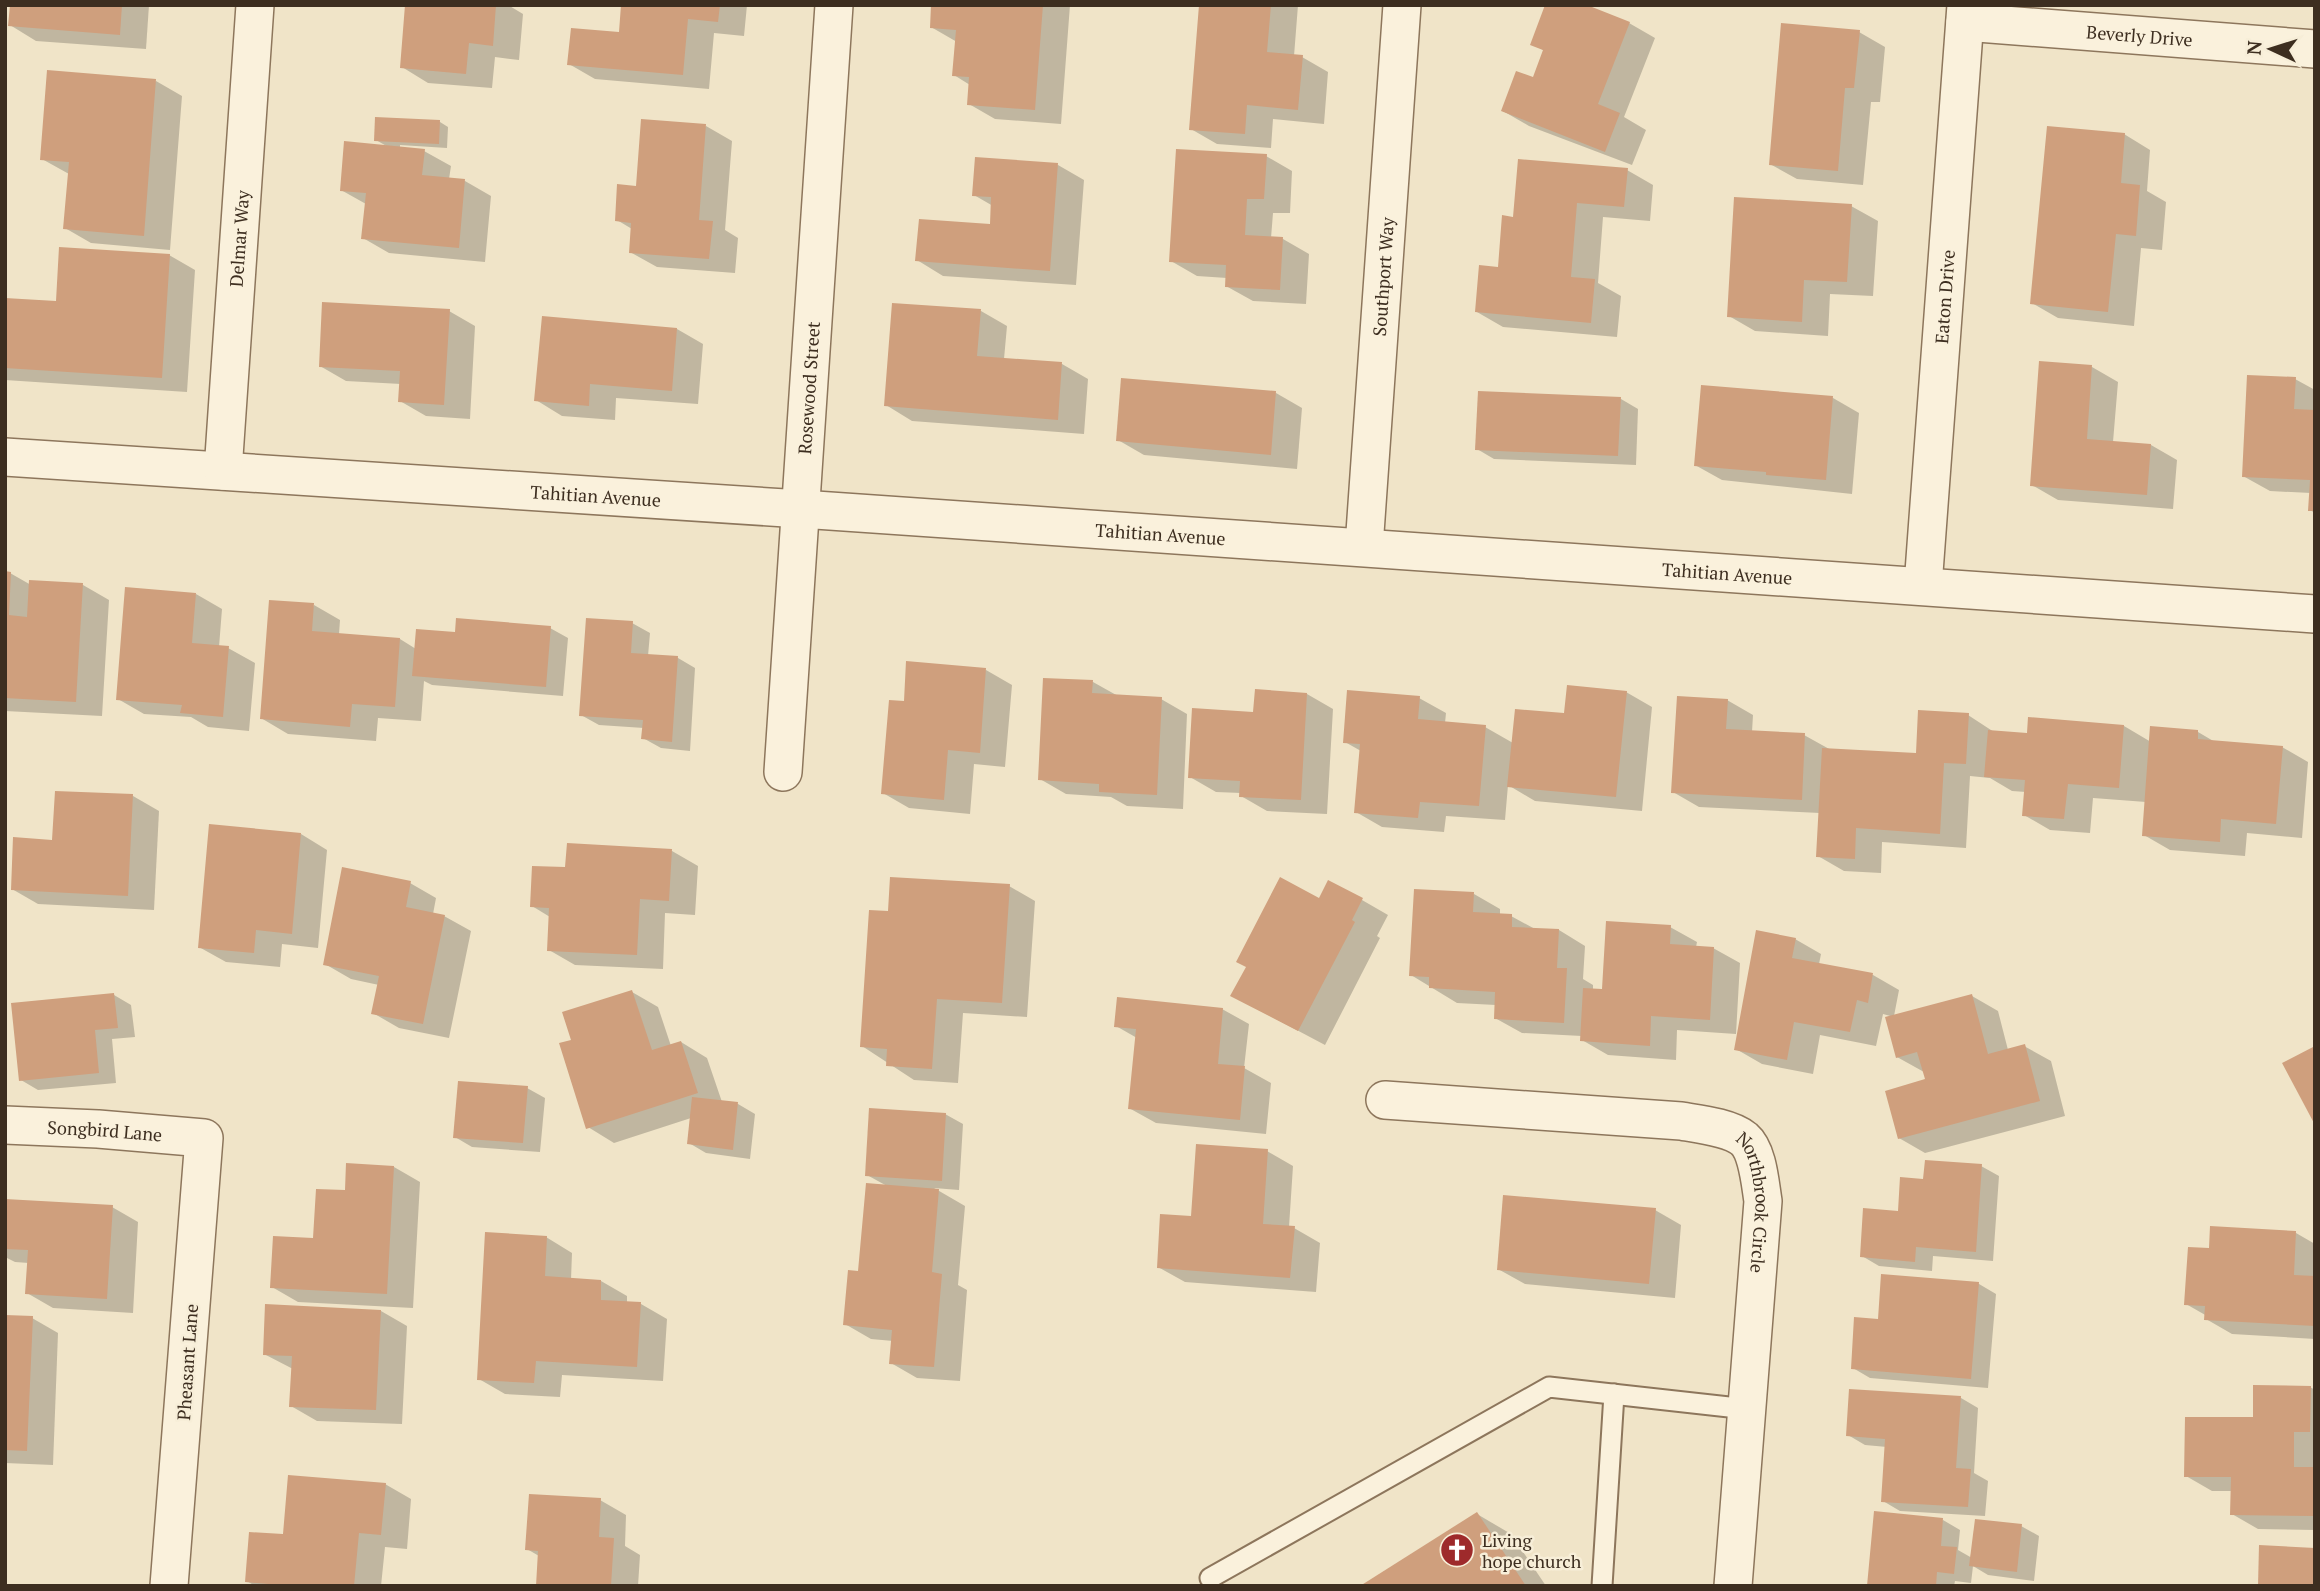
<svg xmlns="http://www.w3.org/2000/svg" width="2320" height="1591" viewBox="0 0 2320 1591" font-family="'PT Serif',serif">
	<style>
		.shadow { fill: #0003 }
		.building { fill: #cf9f7d }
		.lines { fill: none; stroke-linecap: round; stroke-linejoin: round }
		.lane-casing { stroke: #8d765c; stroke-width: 23 }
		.street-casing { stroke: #8d765c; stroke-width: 40 }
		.lane { stroke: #faf1dc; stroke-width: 19 }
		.street { stroke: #faf1dc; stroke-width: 37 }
		.labels { text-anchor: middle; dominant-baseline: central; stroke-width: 5; stroke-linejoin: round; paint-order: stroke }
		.street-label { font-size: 18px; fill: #3d2e20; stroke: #f7eed8 }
		.poi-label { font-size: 18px; fill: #3d2e20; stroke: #f7eed8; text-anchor: start }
	</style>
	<rect width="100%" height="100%" fill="#f0e4c8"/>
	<!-- shadow -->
	<g class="shadow">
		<path d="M11,5h138l-3,44 -110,-8 -26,-16z"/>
		<path d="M407,5h101l15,9 -4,46 -24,-3 -3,31 -64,-5 -26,-16z"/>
		<path d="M623,5h124l-3,31 -30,-3 -5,56 -114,-10 -26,-15 52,-30z"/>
		<path d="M933,5h137l-9,119 -66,-5 -26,-15 1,-19 -16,-10 3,-33 -26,-15z"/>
		<path d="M1201,5h97l-4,51 8,1 26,15 -4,52 -51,-5 -2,29 -54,-4 -26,-15z"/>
		<path d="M1629,23l26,15 -31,79 22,13 -14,35 -103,-39 -26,-15 31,-31 11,-29 -13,-7z"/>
		<path d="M1859,32l26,15 -5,55h-9l-8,83 -66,-6 -27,-15z"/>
		<path d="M156,81l26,15 -12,154 -79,-7 -26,-15 4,-54 -27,-15z"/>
		<path d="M440,122l8,5 -1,21 -47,-3v4l24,2 27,15 -2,13 16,2 26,15 -6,66 -96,-9 -26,-15 3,-34 -25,-14 49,-42 -14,-8z"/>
		<path d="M706,126l26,15 -7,89 13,8 -3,35 -78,-6 -27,-15 2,-23 -15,-9 21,-33z"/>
		<path d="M2124,134l26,16 -3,41 19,11 -4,48 -21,-2 -7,78 -76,-8 -26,-15z"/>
		<path d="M1266,156l26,15 -2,42h-17l-2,25 12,1 26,15 -3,50 -53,-3 -27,-15 1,-8 -30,-2 -26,-15z"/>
		<path d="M1058,165l26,15 -8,105 -133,-9 -26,-16 74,-34 2,-20 -19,-11z"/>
		<path d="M1627,170l26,15 -3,36 -47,-4 -5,66 23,13 -4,41 -114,-10 -26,-15 23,-43 15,-50z"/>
		<path d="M1851,206l27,15 -5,75 -43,-2 -2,42 -73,-5 -26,-15z"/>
		<path d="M169,255l26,15 -8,122 -182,-12v-80l53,3z"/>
		<path d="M894,304l87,7 26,15 -3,33 58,5 26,15 -4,55 -172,-13 -26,-16z"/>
		<path d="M449,311l26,15 -5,93 -44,-3 -26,-15 1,-17 -55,-3 -26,-15z"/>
		<path d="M677,329l26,15 -5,60 -82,-6 -1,22 -53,-4 -26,-16z"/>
		<path d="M2041,363l51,4 26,15 -5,60 38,3 26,15 -4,49 -115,-9 -26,-15z"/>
		<path d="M2295,379l20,11v123l-5,-3 1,-17 -41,-2 -27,-15z"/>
		<path d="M1702,387l131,11 26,15 -7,81 -130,-14 -27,-15z"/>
		<path d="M1276,393l26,15 -5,61 -153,-14 -26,-15z"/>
		<path d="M1621,399l17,10 -2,56 -142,-6 -17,-10z"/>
		<path d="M5,573h5l21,12h52l26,15 -7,116 -97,-5z"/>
		<path d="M196,594l26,15 -3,38 9,1 27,15 -6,68 -41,-4 -17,-10 -47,-3 -26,-15z"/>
		<path d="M314,605l26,15 -1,14 61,5 16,10 40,-15 94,-6 18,10 -5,58 -131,-11 -8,-4 -3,40 -43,-3 -2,23 -88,-7 -27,-16z"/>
		<path d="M632,623l18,10 -2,23 30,2 17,10 -5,83 -29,-3 -18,-10 1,-10 -45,-3 -18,-10z"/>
		<path d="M986,670l26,15 -7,82 -31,-3 -4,50 -61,-6 -26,-15 22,-90z"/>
		<path d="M1045,680l48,2 25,14 43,3 26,15 -4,95 -56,-3 -16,-9 -45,-3 -26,-15z"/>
		<path d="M1626,692l26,15 -10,104 -107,-10 -27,-16 -3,35 -59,-4 -2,16 -62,-5 -26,-15 5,-61 -16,-9 74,-44 27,15 -1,10 40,4 28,16 52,-28z"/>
		<path d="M1307,694l26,15 -6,105 -60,-3 -26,-15v-3l-25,-1 -26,-15 65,-63z"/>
		<path d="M1727,700l26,15 -1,17 52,3 27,15 86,5 51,-40 26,17 34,3 96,-9 27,16 47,-10 17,10 67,5 26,15 -6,76 -55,-5 -2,23 -75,-6 -26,-15 2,-33 -53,-4 -3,35 -40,-3 -26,-15 2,-23 -14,-1 -22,-13 -20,-2 -4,72 -84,-6 -1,31 -37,-2 -26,-15 2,-43 -121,-6 -26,-15z"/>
		<path d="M133,796l26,15 -5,99 -116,-6 -26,-15 42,-48z"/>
		<path d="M301,834l26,16 -9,98 -36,-4 -2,23 -54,-5 -27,-15z"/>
		<path d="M672,851l26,15 -3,49 -30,-2 -2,56 -88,-4 -26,-15 1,-33 -18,-11 35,-37z"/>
		<path d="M410,883l26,15 -3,16 11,2 27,15 -22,107 -50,-10 -26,-15 6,-28 -28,-6 -26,-15z"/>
		<path d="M1009,886l26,15 -8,116 -64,-4 -5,70 -44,-3 -52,-34 27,-133z"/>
		<path d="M1474,894l26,15v6l11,1 24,13 24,1 26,16 -2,33 10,6v5l11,1 66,-64 27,15 -1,5 17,1 27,15 -4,71 -59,-4 -1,30 -68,-5 -26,-15v-4l-60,-3 -27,-15 1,-13 -39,-2 -46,-28z"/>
		<path d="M1320,900h42l26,15 -11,21 3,2 -55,107 -66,-35z"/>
		<path d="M1795,939l26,15 -2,10 54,11 26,15 -5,26 78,-20 26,15 10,39 16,-4 27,15 14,55 -140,37 -26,-15 28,-57 -3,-9 -27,-15 -3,-40 -11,-3 -7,32 -56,-11 -7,39 -51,-10 -26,-15z"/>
		<path d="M632,992l26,15 13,39 10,-4 26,16 15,44 16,2 17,10 -5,45 -44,-6 -17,-10 2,-25 -77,25 -26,-16 -15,-86z"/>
		<path d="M114,995l17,10 4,32 -23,2 4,44 -78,7 -17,-10z"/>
		<path d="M1222,1009l27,15 -5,44 27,15 -5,51 -110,-11 -27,-15 8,-70 -21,-12z"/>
		<path d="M527,1088l18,10 -5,54 -68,-5 -17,-10z"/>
		<path d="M945,1114l18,10 -4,66 -25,-2 31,18 -7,79 9,5 -7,91 -43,-3 -26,-15 2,-22 -22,-2 -26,-15 42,-138 -20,-11z"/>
		<path d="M1267,1151l26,15 -4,61 5,1 26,15 -4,49 -131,-10 -27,-15 35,-49z"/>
		<path d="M1981,1166l18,10 -6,85 -60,-5 -1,15 -53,-5 -17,-10 37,-44z"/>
		<path d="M394,1167l26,15 -7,126 -115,-6 -26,-15 43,-47 32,-48z"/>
		<path d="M5,1200l107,7 26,15 -5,91 -80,-5 -26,-15 2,-30 -14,-1 -10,-5z"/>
		<path d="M1655,1210l26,15 -6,73 -150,-14 -27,-15z"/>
		<path d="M2296,1233l19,11v95l-83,-5 -26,-15 1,-3 -21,-12 25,-54z"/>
		<path d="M546,1237l26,16 -1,27 30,1 26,15v7l14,1 26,15 -4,62 -101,-6 -2,22 -55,-3 -26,-15z"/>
		<path d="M1883,1276l96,8 17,10 -8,94 -118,-10 -17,-10 26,-47z"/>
		<path d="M381,1311l26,15 -5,98 -85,-3 -26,-15 2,-37 -29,-15z"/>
		<path d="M5,1317l27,1 26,15 -5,132 -48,-2z"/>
		<path d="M2310,1387l5,3v140l-57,-1 -26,-15v-23h-20l-26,-15 69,-57z"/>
		<path d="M1961,1398l17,10 -4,65 14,8 -3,35 -85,-5 -17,-10 4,-54 -22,-2 -17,-10z"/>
		<path d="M385,1484l26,15 -4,50 -22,-2 -4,39h-126l-8,-5 37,-45z"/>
		<path d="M600,1500l26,15 -1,31 15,9 -2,31h-101l2,-30 -12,-7z"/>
		<path d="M1477,1514l34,20 35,52h-183z"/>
		<path d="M1943,1520l17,10 -2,20 14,8 49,-32 18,10 -5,45 -46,-6 -15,-9 -2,17 -16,-2 -1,5h-85z"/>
	</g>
	<!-- building -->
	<g class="building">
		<path d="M10,5h112l-2,30 -112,-9z"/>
		<path d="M405,5h91l-3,41 -24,-3 -3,31 -66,-6z"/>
		<path d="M621,5h99l-2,17 -30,-3 -5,56 -116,-10 4,-37 48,4z"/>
		<path d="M931,5h112l-8,105 -68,-5 2,-28 -17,-1 4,-46 -26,-2z"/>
		<path d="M1199,5h72l-4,47 36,3 -5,55 -51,-5 -2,29 -56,-4z"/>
		<path d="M1545,5h42l43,17 -32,82 22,9 -15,39 -104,-41 15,-40 17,6 10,-27 -13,-5z"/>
		<path d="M1781,23l79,7 -6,58h-9l-7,83 -69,-6z"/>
		<path d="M47,70l109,9 -12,157 -81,-7 6,-67 -29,-2z"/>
		<path d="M375,117l65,3 -1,24 -65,-3z"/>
		<path d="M641,119l65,5 -7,96 14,1 -4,38 -80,-6 2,-30 -16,-2 2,-37 19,2z"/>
		<path d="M2047,126l78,7 -4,50 19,2 -4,51 -20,-2 -8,78 -78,-8z"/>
		<path d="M344,141l81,8 -3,26 43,4 -6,69 -98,-9 5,-46 -26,-2z"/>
		<path d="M1176,149l91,5 -3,45h-17l-2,36 38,2 -3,53 -55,-3 1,-22 -57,-3z"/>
		<path d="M975,157l83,6 -8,108 -135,-10 4,-42 71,5 1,-27 -19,-1z"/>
		<path d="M1518,159l110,9 -4,39 -47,-4 -6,74 24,2 -4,44 -116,-11 4,-47 19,2 4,-52 11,2z"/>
		<path d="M1734,197l118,7 -5,78 -43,-2 -2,42 -75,-5z"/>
		<path d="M59,247l111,7 -8,124 -157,-10v-70l51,3z"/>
		<path d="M322,302l128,7 -6,96 -46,-3 2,-31 -81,-4z"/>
		<path d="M892,303l89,6 -4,47 85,6 -4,58 -174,-14z"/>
		<path d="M542,316l135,12 -5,63 -82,-7 -1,22 -55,-5z"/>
		<path d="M2039,361l53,4 -5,74 64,5 -4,51 -117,-9z"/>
		<path d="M2247,375l49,2 -2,32 21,1v101h-7l2,-31 -68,-3z"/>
		<path d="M1121,378l155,13 -5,64 -155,-14z"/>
		<path d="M1701,385l132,11 -7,84 -60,-5v-3l-72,-6z"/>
		<path d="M1478,391l143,6 -3,59 -143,-6z"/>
		<path d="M5,571l6,1 -2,43 18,2 2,-37 54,3 -7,119 -71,-4z"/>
		<path d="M125,587l71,6 -4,50 37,3 -6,71 -43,-4 2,-8 -66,-5z"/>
		<path d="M269,600l45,3 -2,28 88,7 -5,69 -43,-3 -2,23 -90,-8z"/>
		<path d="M456,618l95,8 -5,61 -134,-11 4,-47 39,3z"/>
		<path d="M586,618l47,3 -2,32 47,3 -6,86 -31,-3 2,-19 -64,-4z"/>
		<path d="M906,661l80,7 -6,85 -32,-3 -4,50 -63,-6 8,-94 15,1z"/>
		<path d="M1043,678l50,2 -1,13 70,4 -5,98 -58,-3v-8l-61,-4z"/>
		<path d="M1567,685l60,6 -11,106 -109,-10 8,-78 49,4z"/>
		<path d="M1255,689l52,4 -6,107 -62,-3 1,-16 -52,-3 4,-70 61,4z"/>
		<path d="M1347,690l73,6 -2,23 68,6 -7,81 -59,-4 -2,16 -64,-5 6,-69 -17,-1z"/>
		<path d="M1677,696l51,3 -2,30 79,4 -3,67 -131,-7z"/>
		<path d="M1918,710l51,3 -3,51 -22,-1 -4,71 -84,-6 -1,31 -39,-2 6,-109 94,5z"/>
		<path d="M2028,717l96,8 -5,63 -51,-4 -4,35 -42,-3 3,-36 -41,-3 4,-47 39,3z"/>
		<path d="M2150,726l48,4v9l85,7 -7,78 -55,-5 -1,23 -78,-6z"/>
		<path d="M55,791l78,3 -5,102 -117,-6 2,-53 39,3z"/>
		<path d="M209,824l92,9 -9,101 -36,-4 -2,23 -56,-5z"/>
		<path d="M567,843l105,6 -3,52 -29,-2 -3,56 -90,-4 2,-43 -19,-1 2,-41 33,1z"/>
		<path d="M342,867l69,14 -5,26 39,8 -22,109 -52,-10 8,-38 -56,-11z"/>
		<path d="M890,877l120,7 -8,119 -65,-4 -5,70 -46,-3 1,-17 -27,-2 9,-137 19,1z"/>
		<path d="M1280,877l39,21 9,-18 35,18 -11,22 3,2 -57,109 -68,-35 16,-29 -10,-5z"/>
		<path d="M1414,889l60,3 -1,20 39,2v13l47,2 -2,39h10l-3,55 -70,-4 1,-27 -66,-4v-11l-20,-1z"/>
		<path d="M1606,921l65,4 -1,19 44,3 -4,73 -59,-4 -1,30 -70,-5 3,-53 19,1z"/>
		<path d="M1756,930l40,8 -4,20 81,15 -5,30 -11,-3 -7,32 -56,-10 -7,38 -53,-10z"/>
		<path d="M632,990l20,60 29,-9 17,52 -112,36 -27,-86 12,-3 -9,-28z"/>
		<path d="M114,993l4,35 -23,2 4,43 -80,8 -8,-78z"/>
		<path d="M1972,994l16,60 37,-10 15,57 -142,38 -13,-48 40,-12 -8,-27 -21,6 -11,-41z"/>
		<path d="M1117,997l106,11 -5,56 27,2 -5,54 -112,-11 8,-80 -22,-2z"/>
		<path d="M2315,1046v79l-33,-62z"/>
		<path d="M458,1081l70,5 -5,57 -70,-5z"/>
		<path d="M692,1097l46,5 -5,48 -46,-6z"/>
		<path d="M869,1108l77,5 -4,68 -77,-5z"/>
		<path d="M1196,1144l72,5 -5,75 32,2 -5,52 -133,-10 3,-54 31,2z"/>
		<path d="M1925,1160l57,4 -6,88 -60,-5 -1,15 -55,-5 3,-49 35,3 2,-34 23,2z"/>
		<path d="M346,1163l48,3 -7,128 -117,-6 3,-52 40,2 3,-49 29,1z"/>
		<path d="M866,1183l73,6 -7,83 10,2 -8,93 -45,-3 3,-34 -49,-5 5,-55 10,1z"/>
		<path d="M1503,1195l153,13 -7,76 -152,-14z"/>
		<path d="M5,1199l108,6 -6,94 -82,-5 3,-44 -23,-1z"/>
		<path d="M2210,1226l86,5 -2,44 21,1v50l-111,-6 1,-14 -21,-1 4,-58 21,1z"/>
		<path d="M485,1232l62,4 -2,40 56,4v20l40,2 -4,65 -101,-6 -2,22 -57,-3z"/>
		<path d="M1881,1274l98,8 -8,97 -120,-10 3,-52 24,2z"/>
		<path d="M265,1304l116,6 -5,100 -87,-3 3,-51 -29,-1z"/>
		<path d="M5,1315l28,1 -6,135 -22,-1z"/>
		<path d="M2253,1385l58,1 -1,46h-16v35h20v49l-84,-1 1,-38h-47l1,-60h68z"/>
		<path d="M1849,1389l112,7 -5,72 15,1 -3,38 -87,-5 4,-63 -39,-3z"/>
		<path d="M288,1475l98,8 -5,52 -22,-2 -5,53h-63l-46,-4 4,-50 34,2z"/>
		<path d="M529,1494l72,4 -2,39 15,1 -3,48h-75l2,-35 -13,-1z"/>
		<path d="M1874,1511l69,7 -2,28 16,1 -3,27 -17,-2 -1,14h-69z"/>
		<path d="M1477,1512l49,74h-166z"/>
		<path d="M1975,1519l47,5 -5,48 -48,-6z"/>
		<path d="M2259,1545l56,3v38h-57z"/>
	</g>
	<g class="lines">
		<!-- lane casing -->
		<g class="lane-casing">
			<g id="lane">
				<path d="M1210,1578l339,-191 198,22"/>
				<path d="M1602,1586l12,-192"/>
			</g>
		</g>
		<!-- street casing -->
		<g class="street-casing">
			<g id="street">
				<path id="s1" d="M1965,22l350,27"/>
				<path id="s2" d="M5,457l796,52 1514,105"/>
				<path id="s3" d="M223,471l32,-466"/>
				<path id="s4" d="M1364,547l38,-542"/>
				<path id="s5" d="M1923,586l43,-581"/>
				<path id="s6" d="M783,772l51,-767"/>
				<path id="s7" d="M1385,1100l296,21c17,3 48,6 63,18 14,12 16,44 19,62l-30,385"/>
				<path id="s8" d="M5,1125l93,4 106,9 -35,448"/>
			</g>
		</g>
		<!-- lane -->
		<use href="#lane" class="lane"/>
		<!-- street -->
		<use href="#street" class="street"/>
	</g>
	<!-- icons -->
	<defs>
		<g id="church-disc" transform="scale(1.75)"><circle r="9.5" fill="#9e2a2b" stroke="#f7eed8"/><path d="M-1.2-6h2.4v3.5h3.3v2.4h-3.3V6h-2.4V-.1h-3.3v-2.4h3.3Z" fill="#fff"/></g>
	</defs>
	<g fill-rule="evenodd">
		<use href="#church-disc" x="1457" y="1550"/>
	</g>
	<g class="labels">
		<!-- street labels -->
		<g class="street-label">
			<text stroke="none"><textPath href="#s1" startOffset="175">Beverly Drive</textPath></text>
			<text stroke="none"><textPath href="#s3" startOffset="233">Delmar Way</textPath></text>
			<text stroke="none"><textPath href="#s4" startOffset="271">Southport Way</textPath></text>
			<text stroke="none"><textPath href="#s5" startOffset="290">Eaton Drive</textPath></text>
			<text stroke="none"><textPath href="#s6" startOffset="385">Rosewood Street</textPath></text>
			<text stroke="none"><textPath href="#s2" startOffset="592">Tahitian Avenue</textPath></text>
			<text stroke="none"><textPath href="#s2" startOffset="1158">Tahitian Avenue</textPath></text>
			<text stroke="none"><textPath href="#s2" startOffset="1726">Tahitian Avenue</textPath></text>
			<text stroke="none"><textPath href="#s8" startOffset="100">Songbird Lane</textPath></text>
			<text stroke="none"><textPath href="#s7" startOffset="429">Northbrook Circle</textPath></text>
			<text transform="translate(187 1362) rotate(-86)">Pheasant Lane</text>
		</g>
		<!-- poi labels -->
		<g class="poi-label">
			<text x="1482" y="1540">Living<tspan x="1482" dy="21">hope church</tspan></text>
		</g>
	</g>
	<!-- border -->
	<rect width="2320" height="1591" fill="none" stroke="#3d2e20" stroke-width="14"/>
	<!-- north arrow -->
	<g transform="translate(2271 49) rotate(274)" stroke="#f7eed8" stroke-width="5" paint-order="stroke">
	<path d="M0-5L12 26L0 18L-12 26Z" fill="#3d2e20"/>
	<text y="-10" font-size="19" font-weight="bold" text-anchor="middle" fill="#3d2e20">N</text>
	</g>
</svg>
